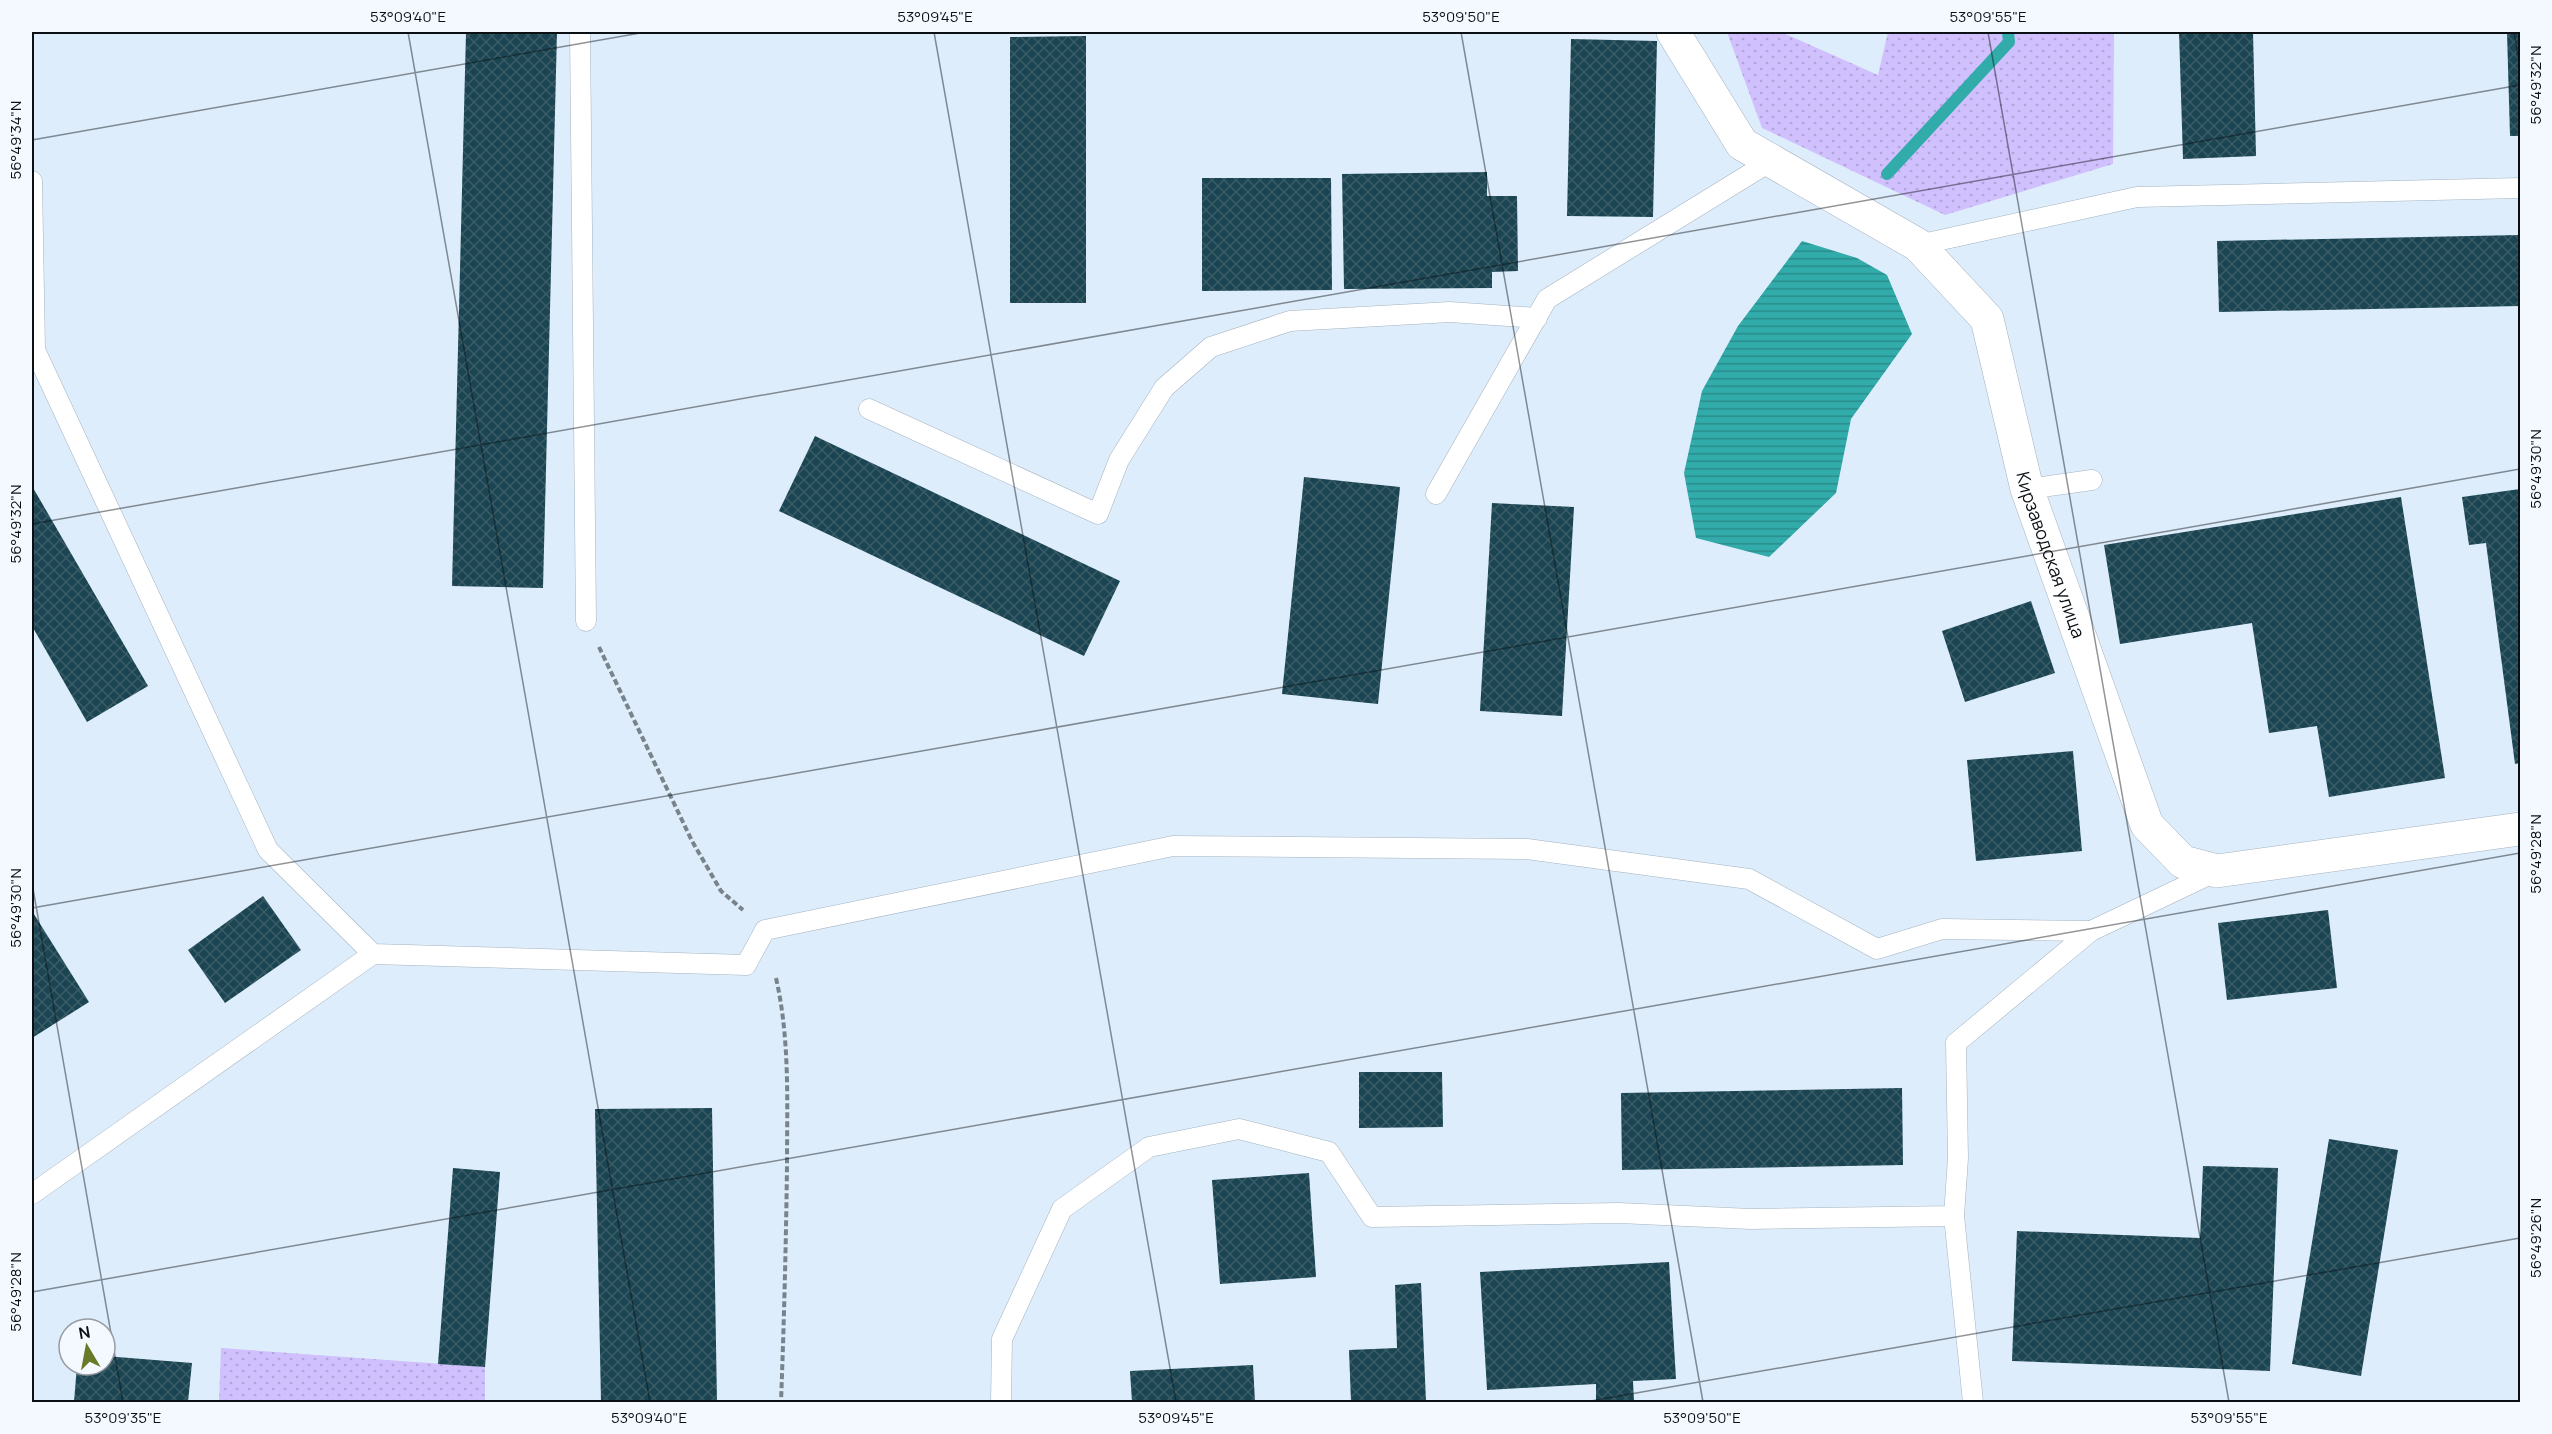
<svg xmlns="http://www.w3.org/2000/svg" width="2552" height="1434" viewBox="0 0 2552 1434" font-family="Manrope,sans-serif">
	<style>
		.grass { fill: url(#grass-dots) }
		.water { fill: url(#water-rules) }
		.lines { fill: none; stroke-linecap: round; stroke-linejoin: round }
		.stream { stroke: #32abab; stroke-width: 12 }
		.building { fill: url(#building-cross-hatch) }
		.lane-casing { stroke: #a4b3c0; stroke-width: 21 }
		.street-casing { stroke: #a4b3c0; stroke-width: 34 }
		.path { stroke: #78838c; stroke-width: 4; stroke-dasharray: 6 3; stroke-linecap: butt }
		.lane { stroke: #fff; stroke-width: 20 }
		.street { stroke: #fff; stroke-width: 33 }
		.ticks { fill: none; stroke: #0b1014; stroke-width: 1.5; stroke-opacity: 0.45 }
		.labels { text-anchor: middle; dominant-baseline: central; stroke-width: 6; stroke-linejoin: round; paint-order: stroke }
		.street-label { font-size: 18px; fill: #0b1014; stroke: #f3f9ff }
		.neatline { fill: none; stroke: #0b1014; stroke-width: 2 }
		.ticks-label { font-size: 15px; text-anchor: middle; fill: #0b1014 }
	</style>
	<defs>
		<pattern id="grass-dots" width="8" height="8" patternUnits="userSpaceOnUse" patternTransform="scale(1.5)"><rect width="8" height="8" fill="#d1c0fe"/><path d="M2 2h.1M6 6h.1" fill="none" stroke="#b2a4d9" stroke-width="1.8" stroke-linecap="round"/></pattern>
		<pattern id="water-rules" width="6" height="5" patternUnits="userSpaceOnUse" patternTransform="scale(1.5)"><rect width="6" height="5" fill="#32abab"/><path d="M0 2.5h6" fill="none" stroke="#298a8a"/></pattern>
		<pattern id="building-cross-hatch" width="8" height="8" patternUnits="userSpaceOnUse" patternTransform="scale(1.5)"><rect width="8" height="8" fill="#1b4552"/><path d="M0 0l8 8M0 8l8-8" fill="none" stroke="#3a5c66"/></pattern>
	</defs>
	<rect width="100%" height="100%" fill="#deedfb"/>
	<!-- grass -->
	<g class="grass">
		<path d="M1727,32h54l97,43 10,-43h226l-1,132 -168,51 -183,-87z"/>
		<path d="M221,1348l264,19v35h-266z"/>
	</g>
	<!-- water -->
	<path class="water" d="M1802,241l55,17 30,17 25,59 -61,85 -15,74 -67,64 -73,-19 -12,-65 18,-82 36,-65z"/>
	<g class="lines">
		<!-- stream -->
		<path class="stream" d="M1887,174l122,-132 -1,-10"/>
	</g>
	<!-- building -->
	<g class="building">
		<path d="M466,32h91l-14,556 -91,-2z"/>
		<path d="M2179,32h74l3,124 -73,3z"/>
		<path d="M2507,32h13v104h-10z"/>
		<path d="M1086,36v267h-76v-266z"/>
		<path d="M1571,39l86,2 -4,176 -86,-1z"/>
		<path d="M1487,172v24h30l1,75 -26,1v16l-148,1 -2,-115z"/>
		<path d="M1202,178h129l1,112 -130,1z"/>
		<path d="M2520,235v71l-301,6 -2,-71z"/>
		<path d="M815,436l305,145 -36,75 -305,-145z"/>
		<path d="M1304,477l96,10 -22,217 -96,-10z"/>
		<path d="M32,486l116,200 -61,36 -55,-96z"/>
		<path d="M2520,489v274l-5,1 -29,-221 -17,2 -7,-48z"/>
		<path d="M2401,497l44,281 -116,19 -12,-71 -48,7 -17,-110 -132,21 -16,-99z"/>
		<path d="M1492,503l82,4 -12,209 -82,-5z"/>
		<path d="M2031,601l24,72 -90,29 -23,-71z"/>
		<path d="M2073,751l9,100 -106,10 -9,-101z"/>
		<path d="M263,896l38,54 -76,53 -37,-53z"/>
		<path d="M2328,910l9,78 -110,12 -9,-77z"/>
		<path d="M32,911l57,91 -57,36z"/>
		<path d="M1359,1072h83l1,55 -84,1z"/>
		<path d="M1902,1088l1,77 -281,5 -1,-77z"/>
		<path d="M712,1108l5,294h-116l-6,-293z"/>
		<path d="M2329,1139l69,11 -37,226 -69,-12z"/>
		<path d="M2203,1166l75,2 -8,203 -258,-10 5,-130 183,7z"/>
		<path d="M453,1168l47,4 -15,195 -47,-3z"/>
		<path d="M1309,1173l7,104 -96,7 -8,-104z"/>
		<path d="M1669,1262l7,117 -43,2 1,21h-38v-18l-109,6 -7,-118z"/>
		<path d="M1421,1283l5,119h-75l-2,-52 48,-2 -2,-63z"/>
		<path d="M105,1356l87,7 -4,39h-114l3,-37h28z"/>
		<path d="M1253,1365l2,37h-123l-2,-31z"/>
	</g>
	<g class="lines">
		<!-- lane casing -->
		<g class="lane-casing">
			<g id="lane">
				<path d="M580,32l6,589"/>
				<path d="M32,181l3,169 233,500 105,104 373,11 19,-35 408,-84 354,3 222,30 128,70 65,-20 149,2"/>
				<path d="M1918,245l219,-48 383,-9"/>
				<path d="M869,409l229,105 21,-54 45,-72 47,-41 79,-26 160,-9 87,6"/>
				<path d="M2027,489l65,-9"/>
				<path d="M1436,494l111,-195 224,-138"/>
				<path d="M32,1194l341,-240"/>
				<path d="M1954,1216l19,186"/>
				<path d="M1001,1402l1,-63 60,-130 87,-62 90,-18 90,23 43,65 247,-4 132,6 203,-3 4,-58 -2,-115 135,-112 126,-60"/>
			</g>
		</g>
		<!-- street casing -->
		<g class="street-casing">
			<g id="street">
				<path id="s1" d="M1673,32l69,112 176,101 69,74 40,170 120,336 36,37 34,9 303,-42"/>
			</g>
		</g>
		<!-- path -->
		<g class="path">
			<path d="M599,647l93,194 29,50 22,19"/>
			<path d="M776,978c14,61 11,125 11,187 -1,79 -3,158 -6,237"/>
		</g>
		<!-- lane -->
		<use href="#lane" class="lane"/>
		<!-- street -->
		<use href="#street" class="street"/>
	</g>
	<!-- ticks -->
	<path class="ticks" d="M408,32l242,1370M934,32l242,1370M1461,32l242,1370M1988,32l241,1370M2514,32l6,35M32,140l614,-108M32,524l2488,-439M32,883l91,519M32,908l2488,-439M32,1292l2488,-439M1585,1402l935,-164"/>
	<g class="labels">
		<!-- street labels -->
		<g class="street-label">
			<text stroke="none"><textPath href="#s1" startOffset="680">Кирзаводская улица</textPath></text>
		</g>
	</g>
	<!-- border -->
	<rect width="2552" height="1434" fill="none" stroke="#f3f9ff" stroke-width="66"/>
	<!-- north arrow -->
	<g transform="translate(87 1347) rotate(350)"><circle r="28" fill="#f3f9ff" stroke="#969ca1" stroke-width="1.5"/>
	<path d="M0-4.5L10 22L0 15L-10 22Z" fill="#6a7927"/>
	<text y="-9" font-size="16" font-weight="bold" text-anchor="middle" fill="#0b1014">N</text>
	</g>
	<rect x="33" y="33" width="2486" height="1368" class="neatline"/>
	<g class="ticks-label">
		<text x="408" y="22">53°09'40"E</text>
		<text x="935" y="22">53°09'45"E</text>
		<text x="1461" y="22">53°09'50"E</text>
		<text x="1988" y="22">53°09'55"E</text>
		<text transform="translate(2536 85) rotate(-90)" y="5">56°49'32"N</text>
		<text transform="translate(16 140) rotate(-90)" y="5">56°49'34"N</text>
		<text transform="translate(2536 469) rotate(-90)" y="5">56°49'30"N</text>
		<text transform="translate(16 524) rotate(-90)" y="5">56°49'32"N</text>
		<text transform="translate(2536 854) rotate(-90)" y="5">56°49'28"N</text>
		<text transform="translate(16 908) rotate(-90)" y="5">56°49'30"N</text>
		<text transform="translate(2536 1238) rotate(-90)" y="5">56°49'26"N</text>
		<text transform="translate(16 1292) rotate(-90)" y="5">56°49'28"N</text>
		<text x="123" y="1423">53°09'35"E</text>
		<text x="649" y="1423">53°09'40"E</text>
		<text x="1176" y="1423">53°09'45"E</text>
		<text x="1702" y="1423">53°09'50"E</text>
		<text x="2229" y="1423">53°09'55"E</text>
	</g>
</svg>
